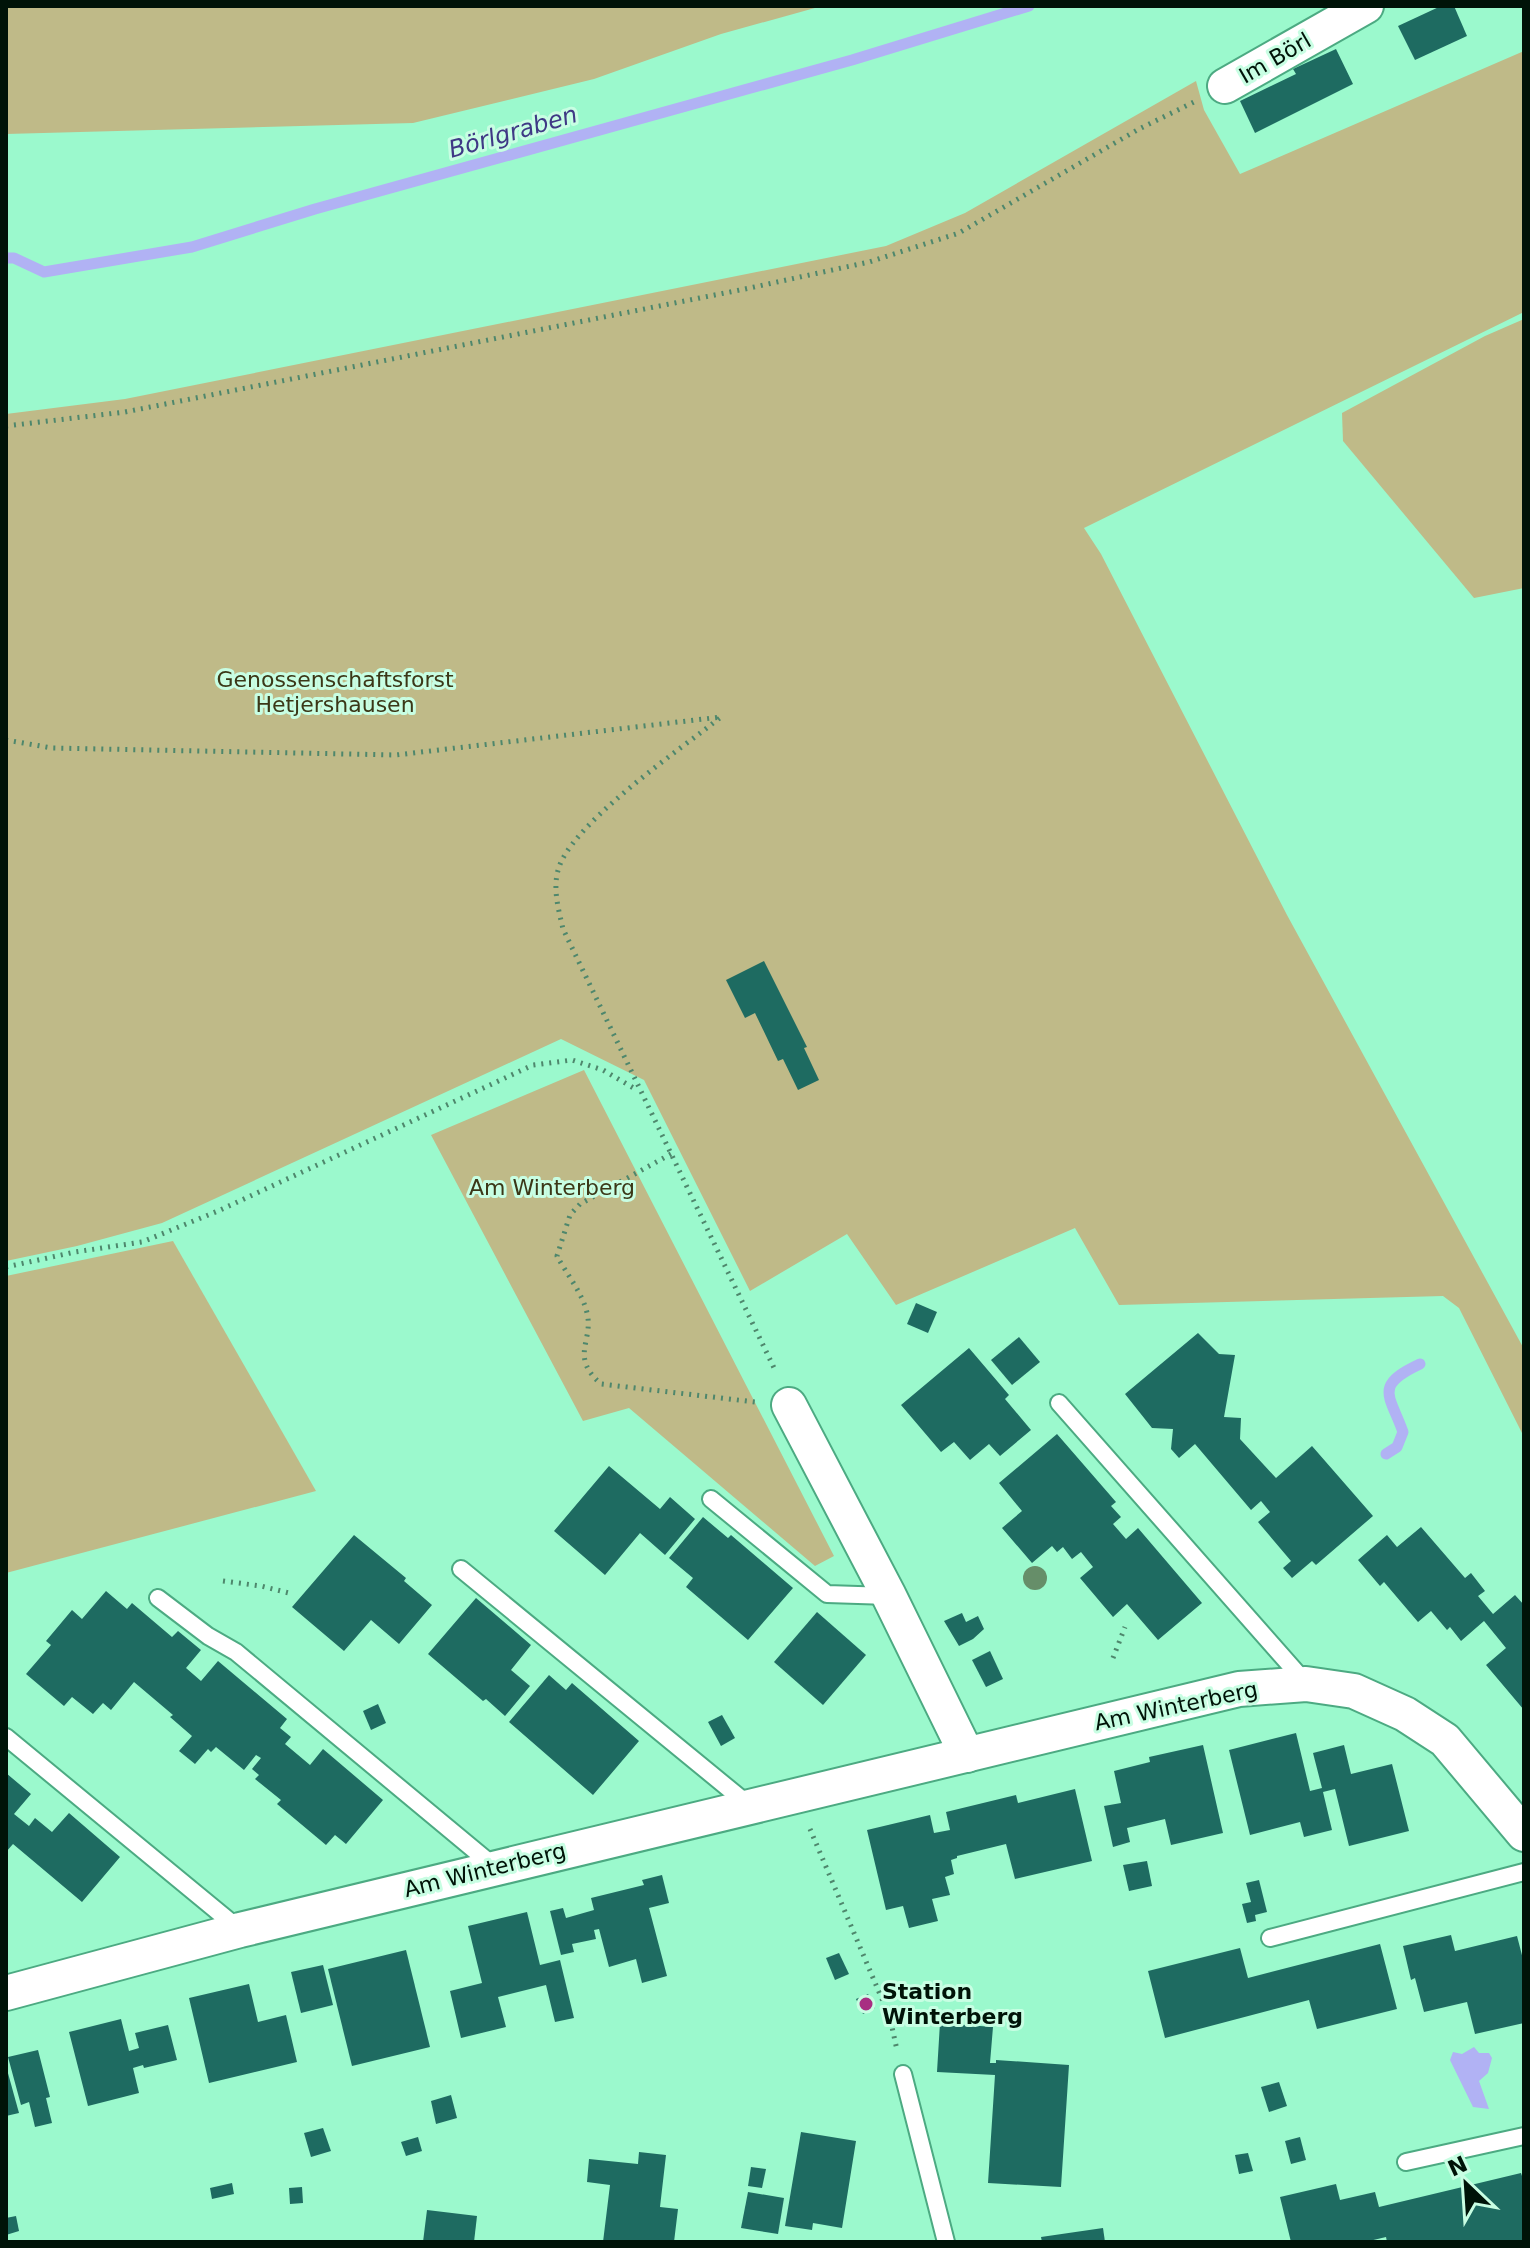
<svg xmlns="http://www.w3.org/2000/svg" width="1530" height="2248" viewBox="0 0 1530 2248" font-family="'DejaVu Sans',sans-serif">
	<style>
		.green { fill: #bfba88 }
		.water { fill: #b1b2f4 }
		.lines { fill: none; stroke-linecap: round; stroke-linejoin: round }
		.stream { stroke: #b1b2f4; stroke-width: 11 }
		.building { fill: #1e6b61 }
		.lane-casing { stroke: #4caa82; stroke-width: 20 }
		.street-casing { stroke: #4caa82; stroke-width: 38 }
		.path { stroke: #4e876c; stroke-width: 5; stroke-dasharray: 2 6; stroke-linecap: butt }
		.lane { stroke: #fff; stroke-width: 16 }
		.street { stroke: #fff; stroke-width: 34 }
		.tree { fill: #668e69 }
		.poi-dot { fill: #a82e82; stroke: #c8fee3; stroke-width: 3 }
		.labels { text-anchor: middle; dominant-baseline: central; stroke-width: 6; stroke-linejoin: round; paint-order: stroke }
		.street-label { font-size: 22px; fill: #001308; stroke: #c8fee3 }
		.park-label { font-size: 22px; fill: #3b3717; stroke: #c8fee3 }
		.poi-label { font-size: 22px; font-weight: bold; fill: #001308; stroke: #c8fee3; text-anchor: start }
		.water-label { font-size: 24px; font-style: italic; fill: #3f3985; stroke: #c8fee3 }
	</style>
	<rect width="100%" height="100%" fill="#9bf9cd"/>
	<!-- green -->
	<g class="green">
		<path d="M6,6h816l-101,28 -127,45 -181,44 -407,11z"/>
		<path d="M1524,51v261l-440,216 17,26 186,361 237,434v88l-65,-129 -16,-12 -324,9 -44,-77 -179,77 -49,-71 -97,57 -106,-211 -83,-41 -399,184 -85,23 -71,15v-847l119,-15 761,-153 79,-33 231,-132 8,29 36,64z"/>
		<path d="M1524,319v269l-50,10 -131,-157 -1,-28 143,-77z"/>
		<path d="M584,1070l250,486 -19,10 -186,-158 -46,13 -152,-286z"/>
		<path d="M173,1241l143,250 -310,82v-297z"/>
	</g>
	<!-- water -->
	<path class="water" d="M1474,2047l5,6h10l3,5 -4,15 -9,8 10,28 -16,-2 -23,-47 3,-8 9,2z"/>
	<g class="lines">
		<!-- stream -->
		<g class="stream">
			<path d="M6,258h8l30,14 148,-25 123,-38 537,-149 177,-54"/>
			<path d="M1386,1454l11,-7 6,-15c-13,-37 -30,-46 17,-68"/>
		</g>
	</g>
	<!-- building -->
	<g class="building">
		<path d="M1441,6h13l13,30 -52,24 -17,-34z"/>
		<path d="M1336,49l17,35 -98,49 -15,-32 56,-27 -3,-5z"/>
		<path d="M764,961l43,86 -3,1 15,32 -21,10 -15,-31 -5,2 -23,-48 -10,5 -19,-38z"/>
		<path d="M916,1303l21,9 -9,21 -21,-9z"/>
		<path d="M1198,1333l21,21 16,1 -11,62 17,1 -1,21 36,39 36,-32 61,70 -57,49 -4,-4 -20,17 -9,-10 8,-7 -33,-39 12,-10 -9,-11 -10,9 -56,-66 -16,14 -8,-9 2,-20 -21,-1 -27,-34z"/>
		<path d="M1019,1337l21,25 -28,23 -21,-25z"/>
		<path d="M969,1348l40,47 -4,4 26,31 -31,26 -11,-12 -19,16 -16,-18 -13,10 -40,-47z"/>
		<path d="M1057,1434l59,68 -5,4 10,11 -8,7 13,15 12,-11 64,75 -44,37 -31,-36 -14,13 -33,-39 13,-11 -12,-15 -9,7 -9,-12 -6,5 -5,-6 -20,17 -30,-35 20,-17 -23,-28z"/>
		<path d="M609,1466l51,43 10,-12 25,22 -30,36 -25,-22 -35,42 -51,-44z"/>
		<path d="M703,1517l25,21 3,-3 62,53 -45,52 -62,-53 7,-9 -24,-20z"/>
		<path d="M1421,1527l44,51 6,-5 14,18 -7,5 15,18 22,-19 9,10v105l-38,-45 20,-17 -22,-27 -23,20 -11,-14 -3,3 -16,-19 -13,11 -34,-40 -4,4 -22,-26 29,-25 10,12z"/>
		<path d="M354,1535l52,43 -2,3 28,24 -33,39 -28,-24 -27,31 -52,-44z"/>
		<path d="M106,1591l21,18 5,-6 40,34 6,-6 23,19 -15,18 15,13 17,-20 69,58 -7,9 11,9 -6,7 25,21 13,-16 60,51 -37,44 -11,-9 -9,10 -49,-41 4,-4 -26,-21 4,-4 -7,-6 9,-11 -5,-3 -12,15 -28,-23 -5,5 -3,-3 -13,15 -16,-13 13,-15 -22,-19 3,-2 -39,-33 -23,28 -8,-7 -10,11 -21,-17 -8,9 -38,-32 25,-29 -5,-4 26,-31 10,9z"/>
		<path d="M476,1598l55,47 -20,25 19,16 -25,30 -19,-17 -3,2 -55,-47z"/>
		<path d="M817,1612l49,43 -43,50 -49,-43z"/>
		<path d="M962,1613l4,9 12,-6 6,13 -11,10 -14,7 -15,-25z"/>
		<path d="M990,1651l13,28 -17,8 -14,-27z"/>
		<path d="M549,1675l17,15 6,-7 67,58 -46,54 -84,-73z"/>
		<path d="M378,1704l8,19 -15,7 -8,-19z"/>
		<path d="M722,1715l13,23 -14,8 -13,-24z"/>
		<path d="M1296,1733l14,58 12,-3 -9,-35 31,-8 7,29 41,-10 17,67 -60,15 -14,-57 -12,3 9,38 -28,7 -4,-15 -50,13 -21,-85z"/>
		<path d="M1203,1745l20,88 -52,12 -6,-26 -38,9 3,14 -17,5 -9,-41 17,-3 -7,-32 36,-9 -1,-5z"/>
		<path d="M6,1773l25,21 -17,20 15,12 6,-8 17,14 17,-19 51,44 -38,45 -69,-58 -7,8z"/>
		<path d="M1075,1789l17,72 -77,18 -9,-35 -49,12v2l-6,2 3,14 -9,3 5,18 -18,4 6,22 -29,7 -6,-22 -17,4 -19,-80 63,-15 4,18 16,-3 -4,-18 70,-17 2,8z"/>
		<path d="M1147,1861l5,25 -23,5 -6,-26z"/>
		<path d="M662,1875l7,28 -20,5 18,68 -25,7 -6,-24 -27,8 -10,-38 -5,1 2,9 -24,5 2,8 -13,3 -11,-44 13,-3 3,10 28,-8 -3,-12 53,-13 -2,-5z"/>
		<path d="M1259,1880l8,32 -12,3 1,6 -9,2 -5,-19 9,-2 -5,-19z"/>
		<path d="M527,1912l13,53 20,-5 14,58 -19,4 -9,-37 -48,12 8,30 -45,11 -11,-47 32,-8 -14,-57z"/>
		<path d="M1451,1935l4,16 62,-15 7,27v60l-49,11 -8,-32 -43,10 -9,-34 -4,2 -8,-34z"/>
		<path d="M1380,1944l17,65 -80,20 -8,-29 -144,38 -17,-67 92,-23 8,30z"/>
		<path d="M406,1950l24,97 -78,19 -24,-97z"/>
		<path d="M839,1953l10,21 -14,6 -9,-22z"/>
		<path d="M323,1965l10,40 -32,8 -10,-41z"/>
		<path d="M249,1984l9,38 28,-7 11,47 -88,21 -20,-85z"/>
		<path d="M868,1994l7,14 -12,6 -7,-15z"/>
		<path d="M121,2019l8,32 10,-3 -4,-15 33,-8 9,35 -33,8 -1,-3 -10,3 6,25 -51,13 -19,-74z"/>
		<path d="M940,2023l53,4 -3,36h6v-3l73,5 -8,122 -73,-4 7,-108 -58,-3z"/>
		<path d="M38,2050l12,47 -4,1 6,25 -17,4 -6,-25 -8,3 -13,-48z"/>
		<path d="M6,2066l13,47 -13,3z"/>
		<path d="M1279,2082l8,24 -18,6 -8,-25z"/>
		<path d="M451,2095l6,23 -21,6 -5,-23z"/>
		<path d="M323,2128l8,23 -20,6 -7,-24z"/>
		<path d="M801,2132l55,9 -14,87 -29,-5 -1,7 -27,-4z"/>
		<path d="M418,2137l4,14 -16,5 -5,-14z"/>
		<path d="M1300,2137l6,23 -15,4 -6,-23z"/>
		<path d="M639,2152l27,3 -6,52 18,2 -4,33h-71l7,-57 -23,-3 2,-23 49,5z"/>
		<path d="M1248,2153l5,18 -14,3 -4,-19z"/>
		<path d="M751,2167l15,2 -4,19 -14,-2z"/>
		<path d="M1521,2173l3,9v58l-8,2h-129l-1,-5 -21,5h-74l-11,-45 56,-13 4,16 35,-8 4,15z"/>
		<path d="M232,2183l2,11 -22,5 -2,-11z"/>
		<path d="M302,2187l1,16 -13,1 -1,-16z"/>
		<path d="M748,2192l36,6 -6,36 -37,-6z"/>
		<path d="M427,2210l50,6 -3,26h-51z"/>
		<path d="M16,2216l3,15 -13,4v-17z"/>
		<path d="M1103,2228l2,14h-63l-1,-5z"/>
	</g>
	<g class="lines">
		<!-- lane casing -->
		<g class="lane-casing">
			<g id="lane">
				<path d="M1059,1403l246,279"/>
				<path d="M711,1499l116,95 62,2"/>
				<path d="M461,1569l289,237"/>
				<path d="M158,1598l50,38 28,16 260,216"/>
				<path d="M6,1737l233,192"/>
				<path d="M1270,1938l254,-66"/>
				<path d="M903,2074l43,168"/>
				<path d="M1406,2162l118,-26"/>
			</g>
		</g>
		<!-- street casing -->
		<g class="street-casing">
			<g id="street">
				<path d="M1225,86l141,-80"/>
				<path d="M789,1405l100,191 78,159"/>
				<path d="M6,1993l234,-63 999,-241 67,-5 48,7 51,23 40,26 79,94"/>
			</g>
		</g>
		<!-- path -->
		<g class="path">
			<path d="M6,426l119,-14 620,-123 124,-27 90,-29 180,-104 57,-28"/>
			<path d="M6,740l46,8 344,7 325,-38c-43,34 -138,99 -160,145 -10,22 -3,45 2,67l213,443"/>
			<path d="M671,1154l-91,50 -10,11 -13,41c9,17 26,38 30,57 7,28 -18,43 14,71l154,18"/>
			<path d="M6,1267l69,-15 67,-10 76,-31 315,-146 39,-5 31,10 34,20"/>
			<path d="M223,1581l38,5 28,7"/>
			<path d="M1113,1658l12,-31"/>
			<path d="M810,1829l80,189 7,32"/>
		</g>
		<!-- lane -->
		<use href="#lane" class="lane"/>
		<!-- street -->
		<use href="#street" class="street"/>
	</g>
	<!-- trees -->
	<circle class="tree" cx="1035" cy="1578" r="12"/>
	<!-- markers -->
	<circle class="poi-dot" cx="866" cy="2004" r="8"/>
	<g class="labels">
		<!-- street labels -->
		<g class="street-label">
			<text transform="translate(1275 58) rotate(-30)">Im Börl</text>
			<text transform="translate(1176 1706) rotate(-12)">Am Winterberg</text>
			<text transform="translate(485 1870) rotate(-14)">Am Winterberg</text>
		</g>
		<!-- park labels -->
		<g class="park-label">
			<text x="335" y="679">Genossenschaftsforst<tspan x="335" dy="25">Hetjershausen</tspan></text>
			<text x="552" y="1187">Am Winterberg</text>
		</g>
		<!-- poi labels -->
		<g class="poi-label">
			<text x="882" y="1991">Station<tspan x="882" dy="25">Winterberg</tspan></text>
		</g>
		<!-- water labels -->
		<g class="water-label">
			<text transform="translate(513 132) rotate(-16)">Börlgraben</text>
		</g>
	</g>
	<!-- border -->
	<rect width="1530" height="2248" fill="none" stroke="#001308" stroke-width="16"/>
	<!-- north arrow -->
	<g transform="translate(1466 2184) rotate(335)" stroke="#c8fee3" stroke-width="6" paint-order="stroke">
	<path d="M0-6L14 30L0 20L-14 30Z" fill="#001308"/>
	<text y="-12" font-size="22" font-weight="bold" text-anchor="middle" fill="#001308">N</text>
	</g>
</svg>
